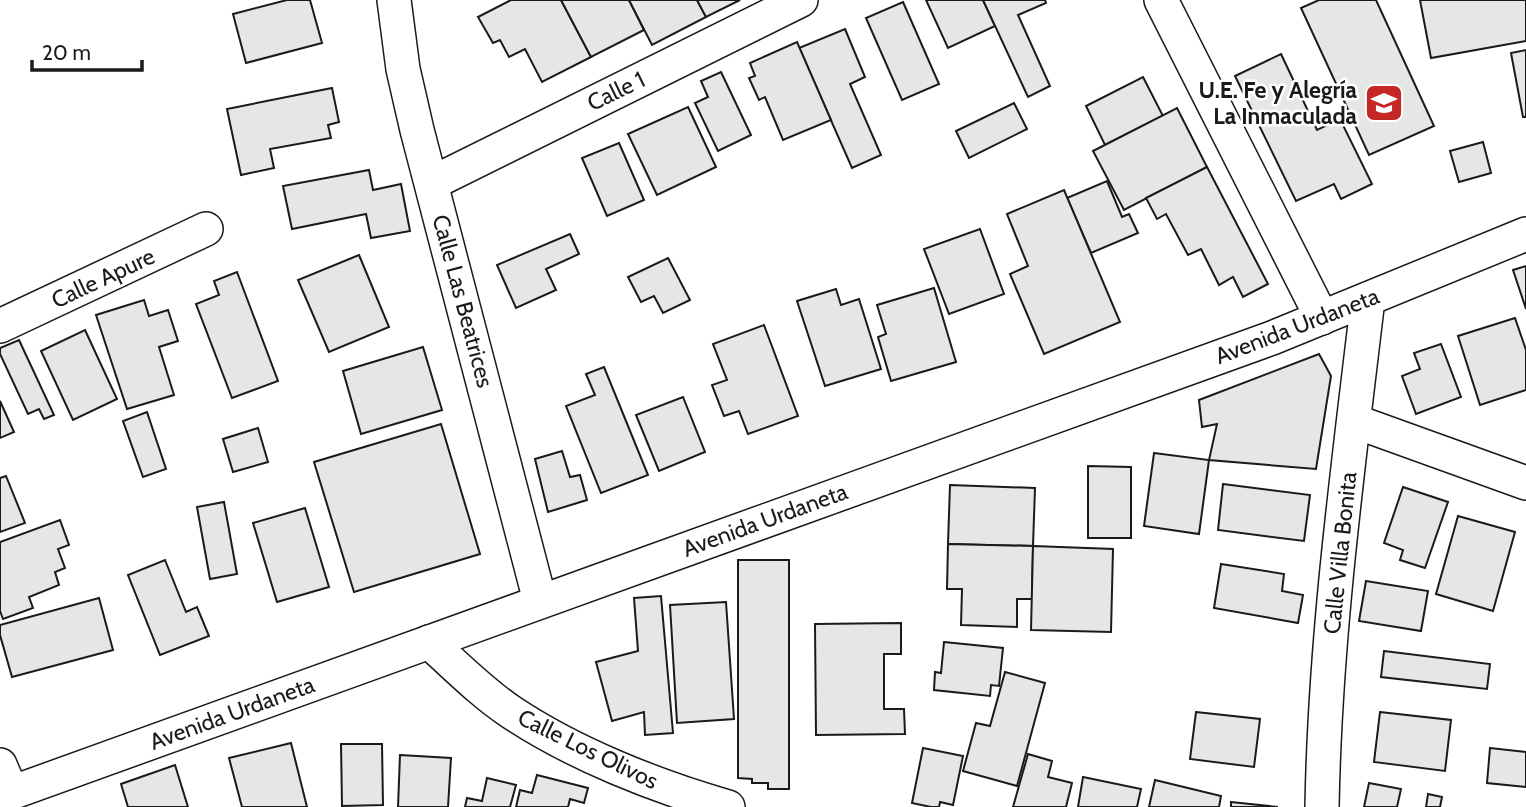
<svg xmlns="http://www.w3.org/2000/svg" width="1526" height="807" viewBox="0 0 1526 807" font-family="Cabin,sans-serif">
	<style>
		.building { fill: #e6e6e6; stroke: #1a1a1a; stroke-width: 2 }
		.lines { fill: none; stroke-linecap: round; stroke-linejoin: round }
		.minor-casing { stroke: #1a1a1a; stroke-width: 36 }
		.minor { stroke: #fff; stroke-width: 33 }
		.labels { text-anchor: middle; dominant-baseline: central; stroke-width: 5; stroke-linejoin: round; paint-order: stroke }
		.poi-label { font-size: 23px; font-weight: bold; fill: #1a1a1a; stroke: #fff; text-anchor: end }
		.street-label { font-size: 23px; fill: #1a1a1a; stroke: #fff }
	</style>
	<rect width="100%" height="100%" fill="#fff"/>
	<!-- building -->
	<g class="building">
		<path d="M287,0h23l12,43 -76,20 -13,-49z"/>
		<path d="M511,0h50l30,57 -49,25 -17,-33 -16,8 -9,-17 -7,3 -15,-26z"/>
		<path d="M561,0h68l15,30 -53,27z"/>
		<path d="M629,0h68l9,17 -54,28z"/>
		<path d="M697,0h43l-34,17z"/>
		<path d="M926,0h57l12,26 -47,22z"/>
		<path d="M983,0h62l1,3 -28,12 32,71 -22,11z"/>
		<path d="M1319,0h57l58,126 -65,29 -68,-147z"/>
		<path d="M1420,0h106v41l-95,17z"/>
		<path d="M903,2l36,82 -37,16 -36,-82z"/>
		<path d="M845,29l20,48 -15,7 31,71 -29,13 -53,-120z"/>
		<path d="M797,42l34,78 -48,20 -18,-43 -6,3 -10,-22 6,-2 -5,-13z"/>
		<path d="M1526,50v67h-3l-12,-64z"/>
		<path d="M1281,54l36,76 23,-11 32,65 -31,15 -7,-15 -38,17 -61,-125z"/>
		<path d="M721,72l30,63 -33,16 -23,-48 13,-6 -7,-16z"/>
		<path d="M1143,77l20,39 -58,29 -19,-39z"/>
		<path d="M332,88l7,34 -11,3 3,13 -61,11 4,19 -33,7 -14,-66z"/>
		<path d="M1014,103l13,26 -58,29 -13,-27z"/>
		<path d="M688,107l28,60 -59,28 -29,-61z"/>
		<path d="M1177,108l30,59 -83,43 -31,-59z"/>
		<path d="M1483,142l8,31 -32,9 -9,-31z"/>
		<path d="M619,143l25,57 -37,16 -25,-58z"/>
		<path d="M1207,167l61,117 -25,13 -10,-20 -14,8 -18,-36 -13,6 -22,-41 -9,5 -11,-21z"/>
		<path d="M369,170l4,20 28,-6 9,47 -39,7 -5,-24 -74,15 -9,-43z"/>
		<path d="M1107,181l15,36 7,-3 9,19 -47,20 -24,-55z"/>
		<path d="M1064,190l56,132 -76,32 -34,-80 18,-8 -21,-52z"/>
		<path d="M980,229l24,65 -55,20 -25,-65z"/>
		<path d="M570,234l9,20 -33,15 10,21 -40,18 -19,-43z"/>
		<path d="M359,255l30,72 -60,25 -31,-72z"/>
		<path d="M668,258l22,42 -27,13 -9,-17 -13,6 -13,-25z"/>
		<path d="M1526,266v43l-13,-39z"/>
		<path d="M237,272l41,109 -46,17 -36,-94 23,-9 -5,-14z"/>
		<path d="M934,288l22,74 -65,19 -13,-44 8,-3 -9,-29z"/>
		<path d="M836,289l5,16 18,-6 22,70 -56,17 -28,-85z"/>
		<path d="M144,300l5,16 19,-6 10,31 -19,6 15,48 -47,14 -31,-94z"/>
		<path d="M1515,318l11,32v40l-46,15 -22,-69z"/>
		<path d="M764,325l34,91 -50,18 -9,-23 -15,5 -12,-31 15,-5 -14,-36z"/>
		<path d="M85,330l32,69 -44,21 -32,-69z"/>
		<path d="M19,340l35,75 -10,4 -5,-10 -11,5 -28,-60v-6z"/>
		<path d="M1441,344l20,53 -45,17 -14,-38 18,-7 -6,-16z"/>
		<path d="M423,347l19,63 -81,24 -18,-63z"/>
		<path d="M1319,354l12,22 -15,93 -107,-9 8,-36 -15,3 -3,-27z"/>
		<path d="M604,367l44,108 -47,18 -35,-87 29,-11 -9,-21z"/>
		<path d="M683,397l22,55 -46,19 -23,-56z"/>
		<path d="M0,401l14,31 -14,6z"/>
		<path d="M147,412l19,57 -23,8 -20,-56z"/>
		<path d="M441,424l39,130 -126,38 -40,-130z"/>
		<path d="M258,428l10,34 -35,10 -10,-33z"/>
		<path d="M562,451l8,26 10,-2 7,25 -39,12 -13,-53z"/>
		<path d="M1154,453l55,7 -10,74 -55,-8z"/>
		<path d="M1088,466l43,1v71h-43z"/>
		<path d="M6,476l19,47 -25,9v-54z"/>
		<path d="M1223,484l87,11 -6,46 -86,-11z"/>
		<path d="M950,485l85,3 -2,58 -85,-2z"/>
		<path d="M1403,487l45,15 -23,66 -25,-8 3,-10 -19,-7z"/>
		<path d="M224,502l13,72 -27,5 -13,-72z"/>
		<path d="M305,508l24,79 -52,15 -24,-79z"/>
		<path d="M1458,516l57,16 -22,79 -57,-17z"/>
		<path d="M60,520l9,25 -11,4 7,19 -10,4 4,13 -30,12 4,11 -30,11 -3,-8v-69z"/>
		<path d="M948,544l85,2 -1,53h-15v28l-56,-2 1,-36h-15z"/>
		<path d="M1033,546l80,3 -2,83 -80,-2z"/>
		<path d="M165,560l21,52 11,-5 12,29 -49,19 -32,-80z"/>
		<path d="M738,560h51v229h-21v-6h-16v-4l-14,-1z"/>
		<path d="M1221,564l63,10 -2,17 21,4 -5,28 -84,-15z"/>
		<path d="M1366,581l62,10 -7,40 -62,-10z"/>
		<path d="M661,596l12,137 -28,2 -1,-23 -32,9 -16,-59 42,-11 -4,-53z"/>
		<path d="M99,598l14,52 -101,27 -12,-42v-10z"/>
		<path d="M726,602l8,117 -57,4 -7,-118z"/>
		<path d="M901,623v31h-17v55h20l1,25 -89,1 -1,-111z"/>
		<path d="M944,642l59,6 -4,38 -8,-1 -1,11 -56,-6 1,-18 6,1z"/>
		<path d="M1384,651l106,13 -3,25 -106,-12z"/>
		<path d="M1005,672l40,11 -28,103 -54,-15 13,-48 14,3z"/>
		<path d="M1196,712l64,7 -6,48 -64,-8z"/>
		<path d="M1380,712l71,8 -6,51 -71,-9z"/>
		<path d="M291,743l16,64h-65l-13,-49z"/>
		<path d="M341,744h41l1,61 -41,1z"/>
		<path d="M923,748l40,8 -10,49 -13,-3 -1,5h-8l-19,-4z"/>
		<path d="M1490,748l36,4v35l-39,-4z"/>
		<path d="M1028,754l24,7 -4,16 24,6 -6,24h-53z"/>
		<path d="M400,755l51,3 -3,49h-50z"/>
		<path d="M175,765l13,42h-60l-7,-23z"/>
		<path d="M537,775l51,13 -4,15 -14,-4 -2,8h-52l4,-17 12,3z"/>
		<path d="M1083,777l58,12 -4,18h-59z"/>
		<path d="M487,778l29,7 -6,22h-45l2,-9 15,3z"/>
		<path d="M1155,780l66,16 -2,11h-70z"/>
		<path d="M1369,783l32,6 -4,18h-33z"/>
		<path d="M1428,794l14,3 -2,10h-14z"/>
		<path d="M1231,802l47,5h-47z"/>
	</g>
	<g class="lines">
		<!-- minor casing -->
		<g class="minor-casing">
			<g id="minor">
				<path d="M394,0l9,69 14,61 123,471"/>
				<path d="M1161,0l161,318"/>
				<path d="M432,183l369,-183"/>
				<path d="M0,326l206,-97"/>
				<path d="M1354,421l172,62"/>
				<path d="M429,642c26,23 52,50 82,70 63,42 144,74 217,95"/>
				<path d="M0,765l12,28"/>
				<path d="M0,797l1272,-459 254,-104"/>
				<path d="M1322,807c3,-170 26,-339 46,-508"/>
			</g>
		</g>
		<!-- minor -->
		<use href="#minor" class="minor"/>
	</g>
	<!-- icons -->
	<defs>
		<g id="school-square" transform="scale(2.0125)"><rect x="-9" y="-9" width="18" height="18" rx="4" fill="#c62828" stroke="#fff"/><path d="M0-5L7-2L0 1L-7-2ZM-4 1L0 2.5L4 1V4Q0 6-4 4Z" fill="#fff"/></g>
	</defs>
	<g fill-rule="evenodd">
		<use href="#school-square" x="1384" y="103"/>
	</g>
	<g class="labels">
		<!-- poi labels -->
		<g class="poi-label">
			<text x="1357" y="90">U.E. Fe y Alegría<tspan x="1357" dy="26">La Inmaculada</tspan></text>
		</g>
		<!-- street labels -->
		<g class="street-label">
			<text transform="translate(616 91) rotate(-26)">Calle 1</text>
			<text transform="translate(103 278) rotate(-25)">Calle Apure</text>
			<text transform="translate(463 301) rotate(75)">Calle Las Beatrices</text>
			<text transform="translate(1297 326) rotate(-21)">Avenida Urdaneta</text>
			<text transform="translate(765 520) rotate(-20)">Avenida Urdaneta</text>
			<text transform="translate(1340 553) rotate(-84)">Calle Villa Bonita</text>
			<text transform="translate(232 713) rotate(-20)">Avenida Urdaneta</text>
			<text transform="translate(588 749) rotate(26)">Calle Los Olivos</text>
		</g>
	</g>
	<!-- scale -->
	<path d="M32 60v10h110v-10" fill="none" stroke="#1a1a1a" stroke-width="3.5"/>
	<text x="42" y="60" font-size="21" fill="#1a1a1a" stroke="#ffffff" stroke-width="5" paint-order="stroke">20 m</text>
</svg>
